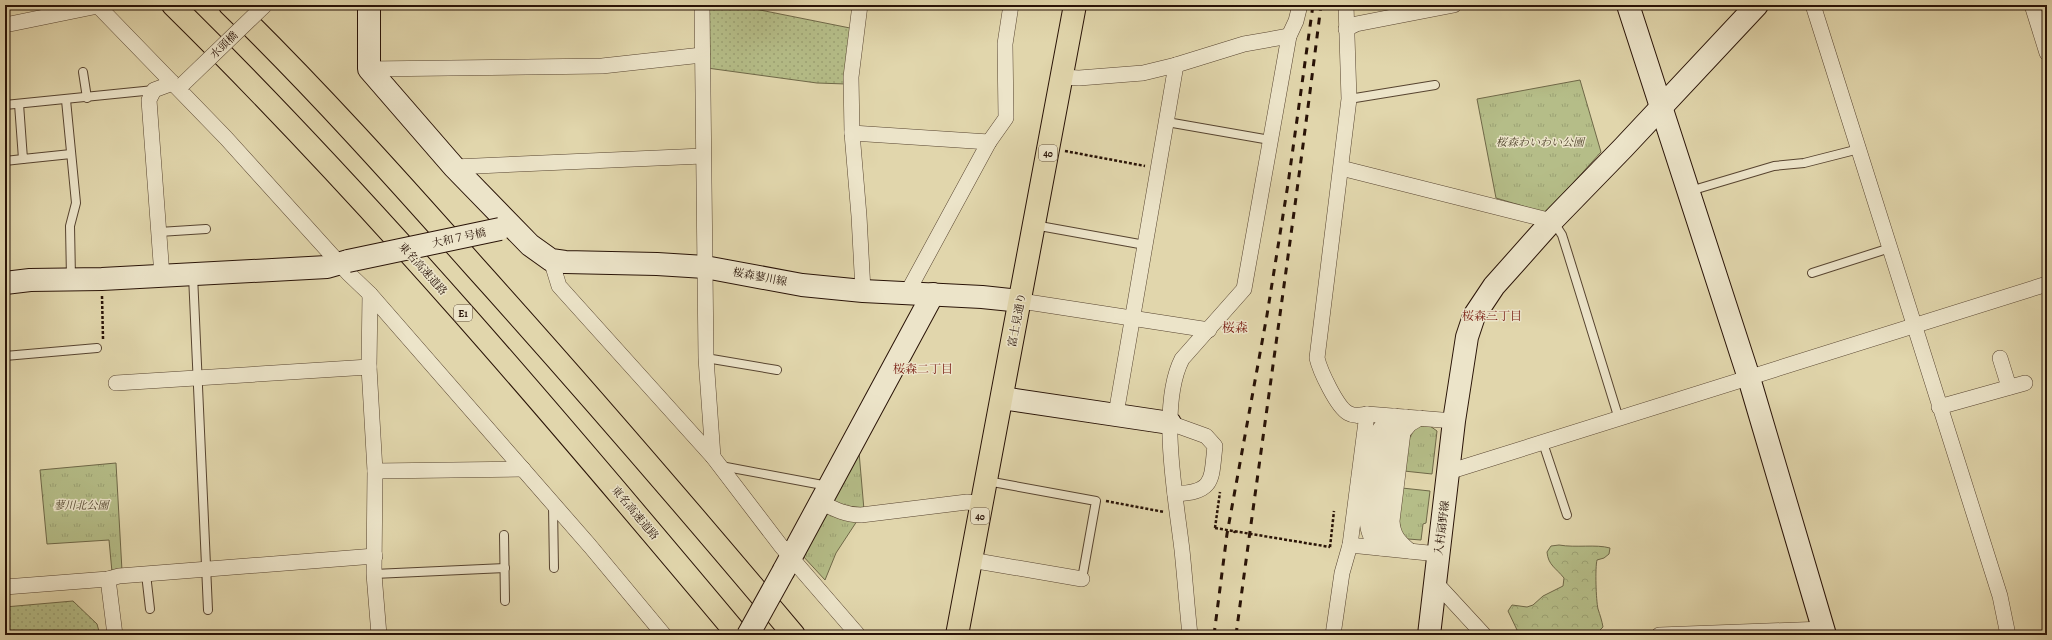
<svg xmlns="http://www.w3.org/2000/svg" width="2052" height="640" viewBox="0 0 2052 640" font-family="Alegreya,'Noto Serif JP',serif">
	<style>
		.grass { fill: url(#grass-dots); stroke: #6f6848 }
		.forest { fill: url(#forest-crowns); stroke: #6f6848 }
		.park { fill: url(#park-tufts); stroke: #6f6848 }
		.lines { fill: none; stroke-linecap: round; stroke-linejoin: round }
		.lane-casing { stroke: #574430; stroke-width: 10 }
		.street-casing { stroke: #574430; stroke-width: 16 }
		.secondary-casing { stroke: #291307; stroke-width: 24 }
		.primary-casing { stroke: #291307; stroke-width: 24 }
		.highway-casing { stroke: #291307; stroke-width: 24 }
		.path { stroke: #291307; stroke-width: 2.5; stroke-dasharray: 3 2; stroke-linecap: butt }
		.lane { stroke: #ece4c9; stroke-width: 8 }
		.street { stroke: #ece4c9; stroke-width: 15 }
		.secondary { stroke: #ece4c9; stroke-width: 22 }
		.primary { stroke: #e1d6ac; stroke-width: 22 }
		.highway { stroke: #e1d6ac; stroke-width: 22 }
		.rail { stroke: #291307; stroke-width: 3; stroke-dasharray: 7 7; stroke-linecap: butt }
		.street-bridge-casing { stroke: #574430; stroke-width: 16; stroke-linecap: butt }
		.secondary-bridge-casing { stroke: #291307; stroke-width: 24; stroke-linecap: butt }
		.path-bridge { stroke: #291307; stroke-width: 2.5; stroke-dasharray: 3 2; stroke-linecap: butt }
		.street-bridge { stroke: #ece4c9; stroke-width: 15 }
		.secondary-bridge { stroke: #ece4c9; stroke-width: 22 }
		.labels { text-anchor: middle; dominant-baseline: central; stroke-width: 3; stroke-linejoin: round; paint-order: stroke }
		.shield { fill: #ece4c9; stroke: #645241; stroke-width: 1 }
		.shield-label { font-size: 10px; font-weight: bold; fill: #291307 }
		.street-label { font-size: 11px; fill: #291307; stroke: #ece4c9 }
		.park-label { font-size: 11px; font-style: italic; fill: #53462e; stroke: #ece4c9 }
		.neighbourhood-label { font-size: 12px; fill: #7a1f14; stroke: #ece4c9 }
		.quarter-label { font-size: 13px; fill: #7a1f14; stroke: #ece4c9 }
	</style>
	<defs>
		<pattern id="grass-dots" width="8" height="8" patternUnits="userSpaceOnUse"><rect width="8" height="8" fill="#b5bd88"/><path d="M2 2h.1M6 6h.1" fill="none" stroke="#9ca274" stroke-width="1.8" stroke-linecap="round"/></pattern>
		<pattern id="forest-crowns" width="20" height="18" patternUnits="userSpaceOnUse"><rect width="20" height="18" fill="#b5bd88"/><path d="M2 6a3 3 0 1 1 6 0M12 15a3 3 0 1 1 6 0" fill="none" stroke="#9ca274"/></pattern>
		<pattern id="park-tufts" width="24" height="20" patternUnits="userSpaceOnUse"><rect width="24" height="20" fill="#b5bd88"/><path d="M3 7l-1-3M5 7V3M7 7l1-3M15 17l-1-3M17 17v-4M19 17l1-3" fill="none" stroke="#9ca274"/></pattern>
	</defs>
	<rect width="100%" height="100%" fill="#e1d6ac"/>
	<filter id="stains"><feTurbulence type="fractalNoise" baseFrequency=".005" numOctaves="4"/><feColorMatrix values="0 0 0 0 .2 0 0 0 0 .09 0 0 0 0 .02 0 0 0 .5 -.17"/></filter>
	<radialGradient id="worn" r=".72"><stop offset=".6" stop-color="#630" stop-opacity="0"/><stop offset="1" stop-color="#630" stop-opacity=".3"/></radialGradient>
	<!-- grass -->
	<g class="grass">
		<path d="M707,5h28l115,23 -4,56 -29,-1 -110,-15z"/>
		<path d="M73,601l24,23 3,11h-95v-28z"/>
	</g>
	<!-- forest -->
	<path class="forest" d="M1559,545c17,3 37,-1 51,3l-1,6 -5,4 -7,2c-2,8 -1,40 1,49 2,6 4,12 5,18l-7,7h-71l-7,-2 -10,-21 4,-6 15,2 6,-2 10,-9 20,-10 1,-8c-8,-10 -16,-13 -17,-26l4,-6z"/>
	<!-- park -->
	<g class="park">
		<path d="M1580,80l21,72 -55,61 -50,-15 -19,-99z"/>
		<path d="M1420,425l10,1 7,5 -5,43 -28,-3c3,-19 0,-34 16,-46z"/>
		<path d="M859,452l5,58 -34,-8z"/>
		<path d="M116,463l6,108 -10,1 -3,-32 -62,4 -7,-74z"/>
		<path d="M1402,488l28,3 -4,32 -3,1 -2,16 -13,-1 -6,-3 -4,-16z"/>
		<path d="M825,511l32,10 -21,32 -11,27 -23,-25z"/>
	</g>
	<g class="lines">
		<!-- lane casing -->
		<g class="lane-casing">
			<g id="lane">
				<path d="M83,72l4,26"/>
				<path d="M1349,99l86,-14"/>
				<path d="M66,100l10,103 -6,23 1,52"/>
				<path d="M19,104l4,55 48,-5"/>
				<path d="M5,105l149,-15"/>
				<path d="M1167,122l103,18"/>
				<path d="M5,161l18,-2"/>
				<path d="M1690,191l84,-25 30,-3 55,-14"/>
				<path d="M1553,221l9,14 6,19 51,165"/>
				<path d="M1034,225l111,20"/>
				<path d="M159,232l47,-3"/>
				<path d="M1812,273l78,-25"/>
				<path d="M193,275l15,335"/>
				<path d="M5,356l92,-8"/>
				<path d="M706,358l71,12"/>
				<path d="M1543,443l24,72"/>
				<path d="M721,466l107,20"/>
				<path d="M987,481l109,20 -14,78"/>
				<path d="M553,506l1,62"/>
				<path d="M504,535l1,66"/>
				<path d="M146,574l4,35"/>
				<path d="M374,574l131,-6"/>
			</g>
		</g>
		<!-- street casing -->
		<g class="street-casing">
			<g id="street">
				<path d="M702,5l4,353 7,99"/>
				<path d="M860,5l-9,72 1,56 7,83 4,75"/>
				<path d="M1346,5l3,94 -32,259c3,13 20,49 31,55 7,4 12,2 19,1"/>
				<path d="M1813,5l187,591 8,39"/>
				<path d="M2032,5l15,48"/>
				<path d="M5,25l93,-19 128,132 122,135 22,21 220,252 74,89"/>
				<path d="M1346,29l10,-5 98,-19"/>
				<path d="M369,69l233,-3 100,-11"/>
				<path d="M1062,77l17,1 64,-5 33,-8 68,-21 45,-8"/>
				<path d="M852,133l137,9"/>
				<path d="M454,167l249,-11"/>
				<path d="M1341,168l211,53"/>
				<path d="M551,260l8,26 154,171 68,89 77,89"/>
				<path d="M162,276l-13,-176 5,-10 19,-7"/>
				<path d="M907,293l82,-151 17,-24 -1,-74 6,-39"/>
				<path d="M370,294l-1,73 6,104 -1,103 5,61"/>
				<path d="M1021,301l188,29"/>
				<path d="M2000,358l9,29"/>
				<path d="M116,383l253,-16"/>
				<path d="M1939,407l86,-24"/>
				<path d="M1116,414l60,-349"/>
				<path d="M1170,423l36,13 9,10c-4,34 0,46 -40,48"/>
				<path d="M375,471l148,-2"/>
				<path d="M1448,472l599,-188"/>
				<path d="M820,502c14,7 25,13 41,13l106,-13 15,2"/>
				<path d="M1381,548c-10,-8 -13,-15 -14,-28l12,-90 5,-7 11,-7"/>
				<path d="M1395,549c-9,-9 -14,-15 -15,-29l11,-89 5,-8 10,-6"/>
				<path d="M1410,551c-11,-9 -17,-15 -18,-30l11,-89 7,-8 10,-6"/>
				<path d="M1438,554l-88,-9 17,-131 87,7"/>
				<path d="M971,560l111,19"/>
				<path d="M108,579l7,56"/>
				<path d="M1436,583l48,52"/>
				<path d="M5,587l103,-8 11,-3 256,-20"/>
				<path d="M1190,635c-3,-28 -5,-56 -8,-85 -6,-52 -24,-144 0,-191l62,-70 45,-253 7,-15 4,-16"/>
				<path d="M1333,635l9,-62 8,-28"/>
				<path d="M1659,635l165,-6"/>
			</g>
		</g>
		<!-- secondary casing -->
		<g class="secondary-casing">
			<g id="secondary">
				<path d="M369,5v64l85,98 76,78 21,15 14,2 92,2 48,3 97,18 61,6 119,6 39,4"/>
				<path d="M1628,5l121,373 76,257"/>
				<path d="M5,283l25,-3 72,-1 225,-12 21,-6"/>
				<path d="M1002,398l168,25"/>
				<path d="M784,570l149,-276"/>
				<path d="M1429,635l25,-214 13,-84 7,-21 20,-30 58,-65 71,-73 134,-143"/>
			</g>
		</g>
		<!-- primary casing -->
		<g class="primary-casing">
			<path id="primary" d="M957,635l118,-630"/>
		</g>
		<!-- highway casing -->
		<g class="highway-casing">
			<g id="highway">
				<path d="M173,5c201,198 384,414 565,630"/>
				<path d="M230,5c85,83 165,172 244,261 109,121 215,244 320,369"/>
			</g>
		</g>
		<!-- path -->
		<g class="path">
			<path d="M1065,151l80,15"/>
			<path d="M102,296l1,43"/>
			<path d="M1106,501l58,11"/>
			<path d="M1215,528l5,-36"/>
			<path d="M1234,533l1,-2"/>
			<path d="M1330,547l4,-36"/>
		</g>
		<!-- lane -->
		<use href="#lane" class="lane"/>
		<!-- street -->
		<use href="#street" class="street"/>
		<!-- secondary -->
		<use href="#secondary" class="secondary"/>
		<!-- primary -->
		<use href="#primary" class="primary"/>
		<!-- highway -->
		<use href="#highway" class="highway"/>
		<!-- rail -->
		<g class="rail">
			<path d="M1214,635l13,-101 40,-219 21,-131 25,-179"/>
			<path d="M1236,635c28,-210 59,-420 85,-630"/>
		</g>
		<!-- street-bridge casing -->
		<g class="street-bridge-casing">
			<path id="street-bridge" d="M183,84l82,-79"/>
		</g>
		<!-- secondary-bridge casing -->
		<g class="secondary-bridge-casing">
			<g id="secondary-bridge">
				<path d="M348,261l152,-32"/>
				<path d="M748,635l36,-65"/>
			</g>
		</g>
		<!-- path-bridge -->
		<path class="path-bridge" d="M1215,528l115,19"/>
		<!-- street-bridge -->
		<use href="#street-bridge" class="street-bridge"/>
		<!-- secondary-bridge -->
		<use href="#secondary-bridge" class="secondary-bridge"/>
	</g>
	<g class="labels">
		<!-- shield labels -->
		<g class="shield">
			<rect x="1039" y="145" width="18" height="16" rx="3"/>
			<rect x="454" y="305" width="18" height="16" rx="3"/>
			<rect x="971" y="508" width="18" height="16" rx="3"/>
		</g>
		<g class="shield-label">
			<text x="1048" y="153">40</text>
			<text x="463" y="313">E1</text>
			<text x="980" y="516">40</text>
		</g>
		<!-- street labels -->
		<g class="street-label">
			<text transform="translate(224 45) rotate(-44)">水頭橋</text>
			<text transform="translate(459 238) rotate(-12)">大和７号橋</text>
			<text transform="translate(423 269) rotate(48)">東名高速道路</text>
			<text transform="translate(760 277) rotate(11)">桜森蓼川線</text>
			<text transform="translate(1017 320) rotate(-79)">富士見通り</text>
			<text transform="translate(635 513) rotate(50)">東名高速道路</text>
			<text transform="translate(1442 528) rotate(-83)">入村扇野線</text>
		</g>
		<!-- park labels -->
		<g class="park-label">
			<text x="1540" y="142">桜森わいわい公園</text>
			<text x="81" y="505">蓼川北公園</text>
		</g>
		<!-- neighbourhood labels -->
		<g class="neighbourhood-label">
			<text x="1492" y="316">桜森三丁目</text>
			<text x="923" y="369">桜森二丁目</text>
		</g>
		<!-- quarter labels -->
		<g class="quarter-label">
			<text x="1235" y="327">桜森</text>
		</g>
	</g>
	<!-- margin -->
	<rect width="2052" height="640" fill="none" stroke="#e1d6ac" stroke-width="20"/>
	<rect x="6" y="6" width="2040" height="628" fill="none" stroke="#291307" stroke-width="2"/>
	<rect x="10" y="10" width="2032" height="620" fill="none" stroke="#291307"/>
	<rect width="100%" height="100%" filter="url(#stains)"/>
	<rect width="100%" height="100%" fill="url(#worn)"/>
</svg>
